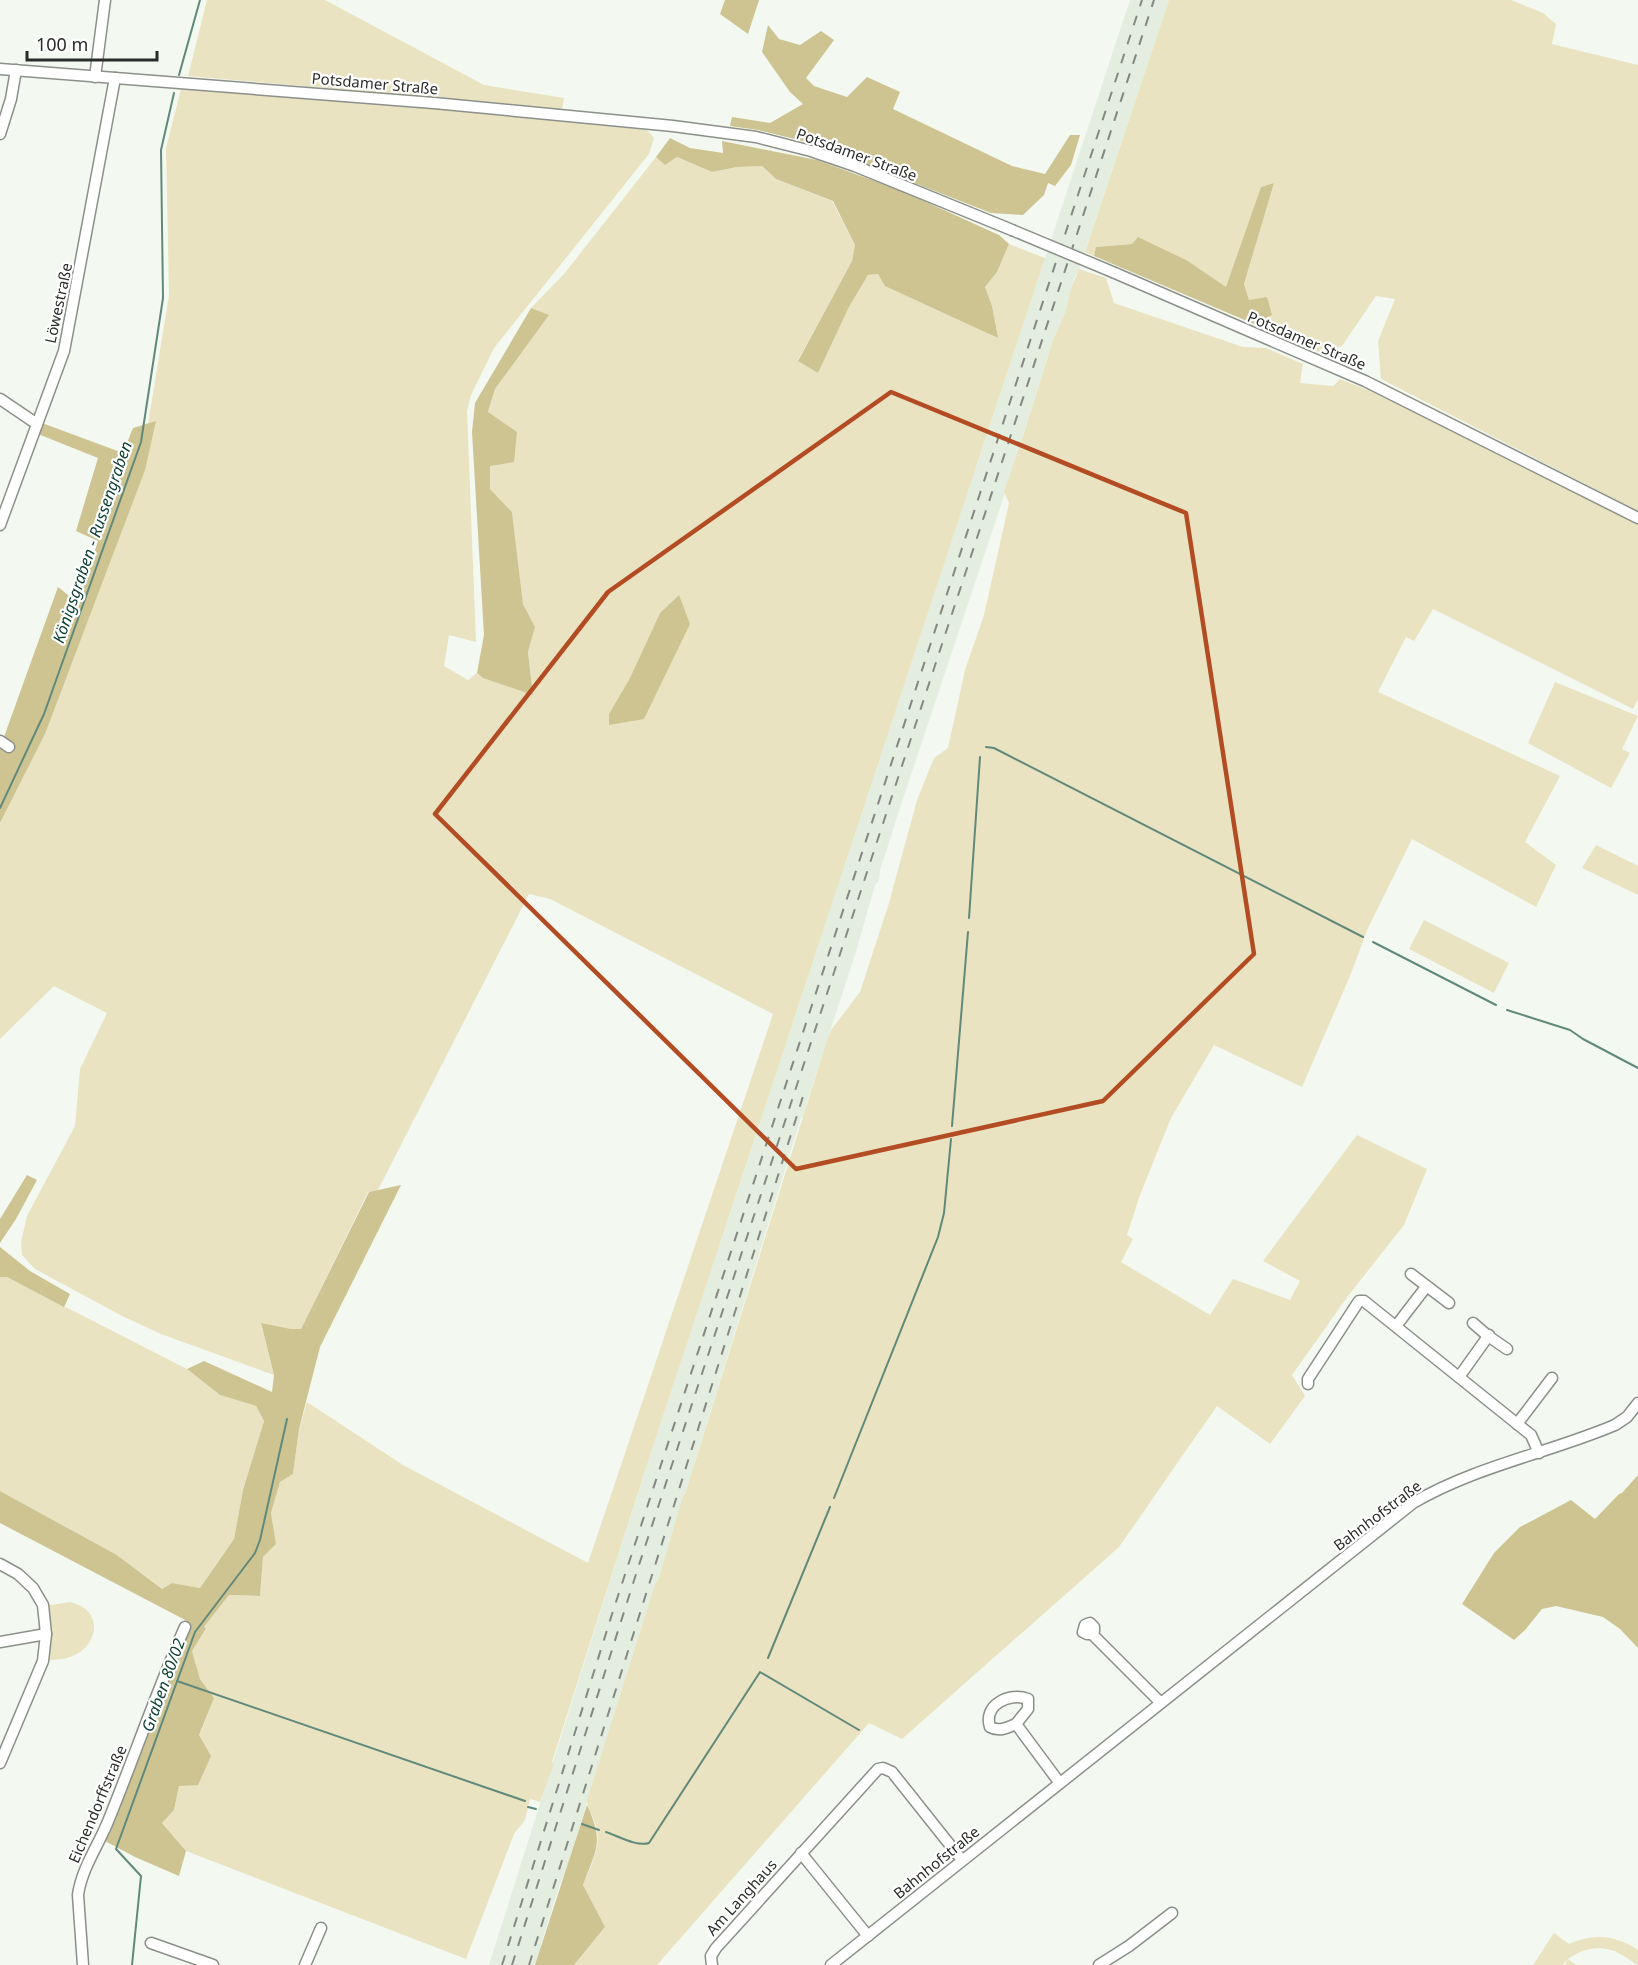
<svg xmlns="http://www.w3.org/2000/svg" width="1638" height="1965" viewBox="0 0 1638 1965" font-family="'Noto Sans',sans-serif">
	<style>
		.built { fill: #e4eee0 }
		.green { fill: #e9e3c2; fill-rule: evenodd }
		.forest { fill: #cec492 }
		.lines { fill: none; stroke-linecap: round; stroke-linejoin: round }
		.stream { stroke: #60897b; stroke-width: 2 }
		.minor-casing { stroke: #8b9089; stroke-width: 13 }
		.minor { stroke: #fff; stroke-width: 10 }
		.rail { stroke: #848882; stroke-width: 2; stroke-dasharray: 10 10; stroke-linecap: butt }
		.minor-bridge-casing { stroke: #8b9089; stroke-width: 13; stroke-linecap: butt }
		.minor-bridge { stroke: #fff; stroke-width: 10 }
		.marked { fill: none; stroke: #b34c23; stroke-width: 4.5; stroke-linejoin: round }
		.labels { text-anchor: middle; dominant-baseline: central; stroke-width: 4.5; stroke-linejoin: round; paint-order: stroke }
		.street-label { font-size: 15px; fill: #2b2d2a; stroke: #fff }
		.water-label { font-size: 16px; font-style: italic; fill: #0e4235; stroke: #fff }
	</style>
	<rect width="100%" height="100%" fill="#f3f9f1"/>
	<!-- built -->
	<path class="built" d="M1130,0h39l-90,269 -5,10 -9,34 -12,27 -51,162 -104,312 -18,57 -1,10 -4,4 -20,70 -49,150 -2,11 -3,2 -116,376 -2,2 -25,84 -3,4 -10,34 -4,10 -76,246 -5,10 -19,60 -1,9 -5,12h-46l154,-488z"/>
	<!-- green -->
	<g class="green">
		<path d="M207,0h118l159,85 80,13 -2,11 -374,-33z"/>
		<path d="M1169,0h342l32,13 13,11 -4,20 86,21v446l-257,-132 -3,-38 17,-42 -19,-3 -34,50 -21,7 -67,-29 18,-9 -23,-15 -5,-16 30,-101 -13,4 -34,101 -39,-27 -56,-17 -36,3 -2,9 -9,-4z"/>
		<path d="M181,89l292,22 174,19 7,8 -5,16 -155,194 -23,47 -4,16 9,231 -27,-7 -5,31 24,14 9,-7 6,5 50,16 -5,-42 7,-25 -12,-23 -11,-92 -22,-23 -2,-76 7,-24 53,-73 -17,-8 33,-34 92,-117 9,8 12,-8 35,15 25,-5 25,-1 14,13 56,22 23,44 -3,16 -54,99 20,13 31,-66 19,-32 10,-1 119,64 -5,-32 -7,-19 12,-15 12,-28 36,14 -402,1219 -91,285 2,1 -14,39 -10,-3 -5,21 -11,14 -48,125 -280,-108 -24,-28 12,-13 5,-24 35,-88 -14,-19 -8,-28 14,-21 -2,-3 25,-32 31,1 3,-39 13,-13 -5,-31 9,-31 13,-8 6,-45 8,-27 96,63 185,98 185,-549 -223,-115 -21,-5 -151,296 -10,2 -67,137h-10l-30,-5 13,51 -113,-41 -39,-18 -87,-47 -13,-14 -1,-13 6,-26 48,-90 5,-57 27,-56 -53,-27 -54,53v-216l45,-89 110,-312 -7,2 21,-129 -3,-147zM679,595l-50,85 31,-67z"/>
		<path d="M1079,269l27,9 8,25 129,44 23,1 37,16 -3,19 33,3 7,-7 30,12 268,131v177l-5,10 -200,-100 -19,32 -8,-4 -28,55 182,84 -35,66 31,23 -20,42 -124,-68 -44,89 -18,48 -48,111 -88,-42 -43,73 -31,77 -13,40 6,4 -12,23 89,53 23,-36 57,21 10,-19 -37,-20 94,-126 70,34 -23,56 -56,71 -56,79 13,21 -35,48 -53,-38 -98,141 -217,192 -33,-16 -212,242h-83l31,-38 -22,-42c8,-20 20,-40 12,-62 -2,-8 -8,-14 -8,-23l68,-216 3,-4 25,-84 2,-2 142,-454 4,-10 29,-38 29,-89 28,-103 17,-42 14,-10 17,-78 19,-55 25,-112 -5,-11 20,-59 29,-93 12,-27 6,-24z"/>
		<path d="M1555,682l83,34 -16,33 8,4 -19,35 -83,-45z"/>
		<path d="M1596,845l42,21v29l-56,-27z"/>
		<path d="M1424,920l85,43 -15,30 -85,-44z"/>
		<path d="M0,1277h7l180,92 33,26 36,11 8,15 -21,69 -9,49 -34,49 -28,-5 -10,6 -45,-34 -117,-64z"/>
		<path d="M70,1602c33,7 30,42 3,54 -9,4 -19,4 -29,4v-54z"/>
		<path d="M1554,1933l15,11c25,-11 46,-9 69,6v15c-5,-2 -10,-7 -16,-10 -17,-11 -38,-8 -54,4l8,6h-11l3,-5 -6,5h-29z"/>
	</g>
	<!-- forest -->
	<g class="forest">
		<path d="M725,0h34l-11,34 -28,-20z"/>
		<path d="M768,25l11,14 21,6 21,-14 13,9 -28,38 8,8 33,11 20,-20 33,15 -7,17 119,57 33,8 25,-39h10l-9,30 -16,21 -7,-3 -4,12 -21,20 -32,-2 -176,-69 -57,-14 -28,-4 2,-9 38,6 33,-19 -13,-12 -28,-40z"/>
		<path d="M670,138l20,10 33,5 -1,-12 95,19 85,31 97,44 10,9 -12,28 -12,15 7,19 6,32 -113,-52 -7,-12 -10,1 -19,32 -31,66 -20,-12 54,-100 3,-16 -22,-44 -57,-22 -14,-13 -25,1 -25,5 -35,-15 -12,8 -9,-8z"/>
		<path d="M1274,183l-30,101 5,16 18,-3 5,18 -18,9 -160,-68 2,-9 36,-3 6,-7 50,24 38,26 35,-100z"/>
		<path d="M531,308l18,7 -54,74 -7,23 29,20 -3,30 -24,4v23l22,23 11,92 12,23 -7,25 5,43 -50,-17 -6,-5 7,-38 -12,-203 3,-29z"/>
		<path d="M156,421l-11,49 -100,264 -45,89v-73l5,-16 53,-147 20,16 20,-62 -22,-10 22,-73 -60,-24 4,-11 81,30 10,-25z"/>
		<path d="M679,595l11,29 -46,95 -35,6v-11l20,-34 31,-67z"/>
		<path d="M27,1175l10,5 -21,39 -16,24v-24z"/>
		<path d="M401,1185l-81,162 -21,82 -6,45 -13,8 -9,31 5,31 -13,13 -3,39 -31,-1 -25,32 2,2 -14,22 8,28 14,19 -15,37 12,21 -13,29 -19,1 -5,24 -12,13 24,28 -7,25 -44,-19 -32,-17 54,-132 32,-86 -189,-99v-32l117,64 45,34 10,-6 28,5 34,-49 9,-49 21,-69 -8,-15 -36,-11 -33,-26 17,-8 68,31 2,-17 -13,-52 30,6h10l68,-137z"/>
		<path d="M0,1247l30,24 40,23 -6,13 -57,-30h-7z"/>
		<path d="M1638,1475v173l-18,-19 -17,-12 -47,-11 -14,3 -17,21 -11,10 -52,-36 32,-51 26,-26 51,-27 24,19 24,-25 3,-1z"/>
		<path d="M587,1805c17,37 10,43 -4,80l22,42 -31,38h-39z"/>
	</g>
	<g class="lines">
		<!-- stream -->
		<g class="stream">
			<path d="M179,75l21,-75"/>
			<path d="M986,747l8,1 369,189"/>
			<path d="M0,808l44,-94 97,-272 22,-144 -2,-148 13,-57"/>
			<path d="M969,918l11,-161"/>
			<path d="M1373,942l123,63"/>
			<path d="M1507,1010l63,20 13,9 55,29"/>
			<path d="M952,1126l16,-194"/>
			<path d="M834,1498l104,-261 6,-24 7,-74"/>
			<path d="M768,1658l62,-151"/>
			<path d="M177,1681l348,120"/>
			<path d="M528,1807l8,2"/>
			<path d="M582,1824l17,6"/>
			<path d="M606,1832c12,4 31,15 43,11l111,-171 99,58"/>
			<path d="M132,1965l9,-89 -25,-27 79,-217 60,-79 5,-13 27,-121"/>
		</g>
		<!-- minor casing -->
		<g class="minor-casing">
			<g id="minor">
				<path d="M0,69l434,34 239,23 83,11 55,14 44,15 157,64"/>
				<path d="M95,77l10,-77"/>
				<path d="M0,134l11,-35 5,-29"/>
				<path d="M1115,273l250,108 273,137"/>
				<path d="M0,399l37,25"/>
				<path d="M0,525l64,-174 51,-273"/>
				<path d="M0,741l9,6"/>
				<path d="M1411,1274l38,29"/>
				<path d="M1473,1323l15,13 19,13"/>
				<path d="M1396,1326l30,-39"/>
				<path d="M1459,1377l30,-42"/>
				<path d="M1308,1384v-5l49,-75 2,-3h5l167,134 8,18"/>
				<path d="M1517,1424l35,-46"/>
				<path d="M0,1564l18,10 15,14 10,17 3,29 -3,27 -43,102"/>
				<path d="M1092,1634h-5l-4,-2 2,-7 5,-2 4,4v4l-2,3 68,68"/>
				<path d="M0,1642l46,-8"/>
				<path d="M1016,1724c-9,4 -17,8 -26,3 -7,-22 19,-35 38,-28v10l-12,15 43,58"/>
				<path d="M801,1853l67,83"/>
				<path d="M151,1943l62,22"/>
				<path d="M83,1965l-5,-70c4,-28 21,-50 31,-76 26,-64 48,-129 76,-192"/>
				<path d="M305,1965l16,-37"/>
				<path d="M712,1965l-1,-9 5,-8 162,-179 5,-1 9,4 70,88"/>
				<path d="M831,1965l582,-462c63,-37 136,-50 202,-78l12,-8 11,-14"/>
				<path d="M1099,1965l30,-19 43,-33"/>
			</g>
		</g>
		<!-- minor -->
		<use href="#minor" class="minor"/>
		<!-- rail -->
		<g class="rail">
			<path d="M502,1965l111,-354 529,-1611"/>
			<path d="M512,1965l125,-394 517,-1571"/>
			<path d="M529,1965l276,-875"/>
		</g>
		<!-- minor-bridge casing -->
		<g class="minor-bridge-casing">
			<path id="minor-bridge" d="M1012,230l103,43"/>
		</g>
		<!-- minor-bridge -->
		<use href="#minor-bridge" class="minor-bridge"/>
	</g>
	<!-- marked area -->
	<path class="marked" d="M891,392l295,121 68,441 -151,147 -307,68 -361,-355 173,-222z"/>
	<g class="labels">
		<!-- street labels -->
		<g class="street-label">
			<text transform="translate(375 83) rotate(5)">Potsdamer Straße</text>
			<text transform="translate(857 154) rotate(20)">Potsdamer Straße</text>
			<text transform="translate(58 303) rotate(-78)">Löwestraße</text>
			<text transform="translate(1307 340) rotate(23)">Potsdamer Straße</text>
			<text transform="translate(1377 1515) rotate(-37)">Bahnhofstraße</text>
			<text transform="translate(97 1804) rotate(-67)">Eichendorffstraße</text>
			<text transform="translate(936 1862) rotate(-39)">Bahnhofstraße</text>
			<text transform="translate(741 1897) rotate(-48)">Am Langhaus</text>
		</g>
		<!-- water labels -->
		<g class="water-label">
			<text transform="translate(92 542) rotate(-71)">Königsgraben - Russengraben</text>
			<text transform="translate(163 1685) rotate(-70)">Graben 80/02</text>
		</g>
	</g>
	<!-- scale -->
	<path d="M27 51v9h130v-9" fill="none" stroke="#2b2d2a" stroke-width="3"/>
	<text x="36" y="51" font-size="18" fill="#2b2d2a" stroke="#ffffff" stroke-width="4.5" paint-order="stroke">100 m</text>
</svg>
